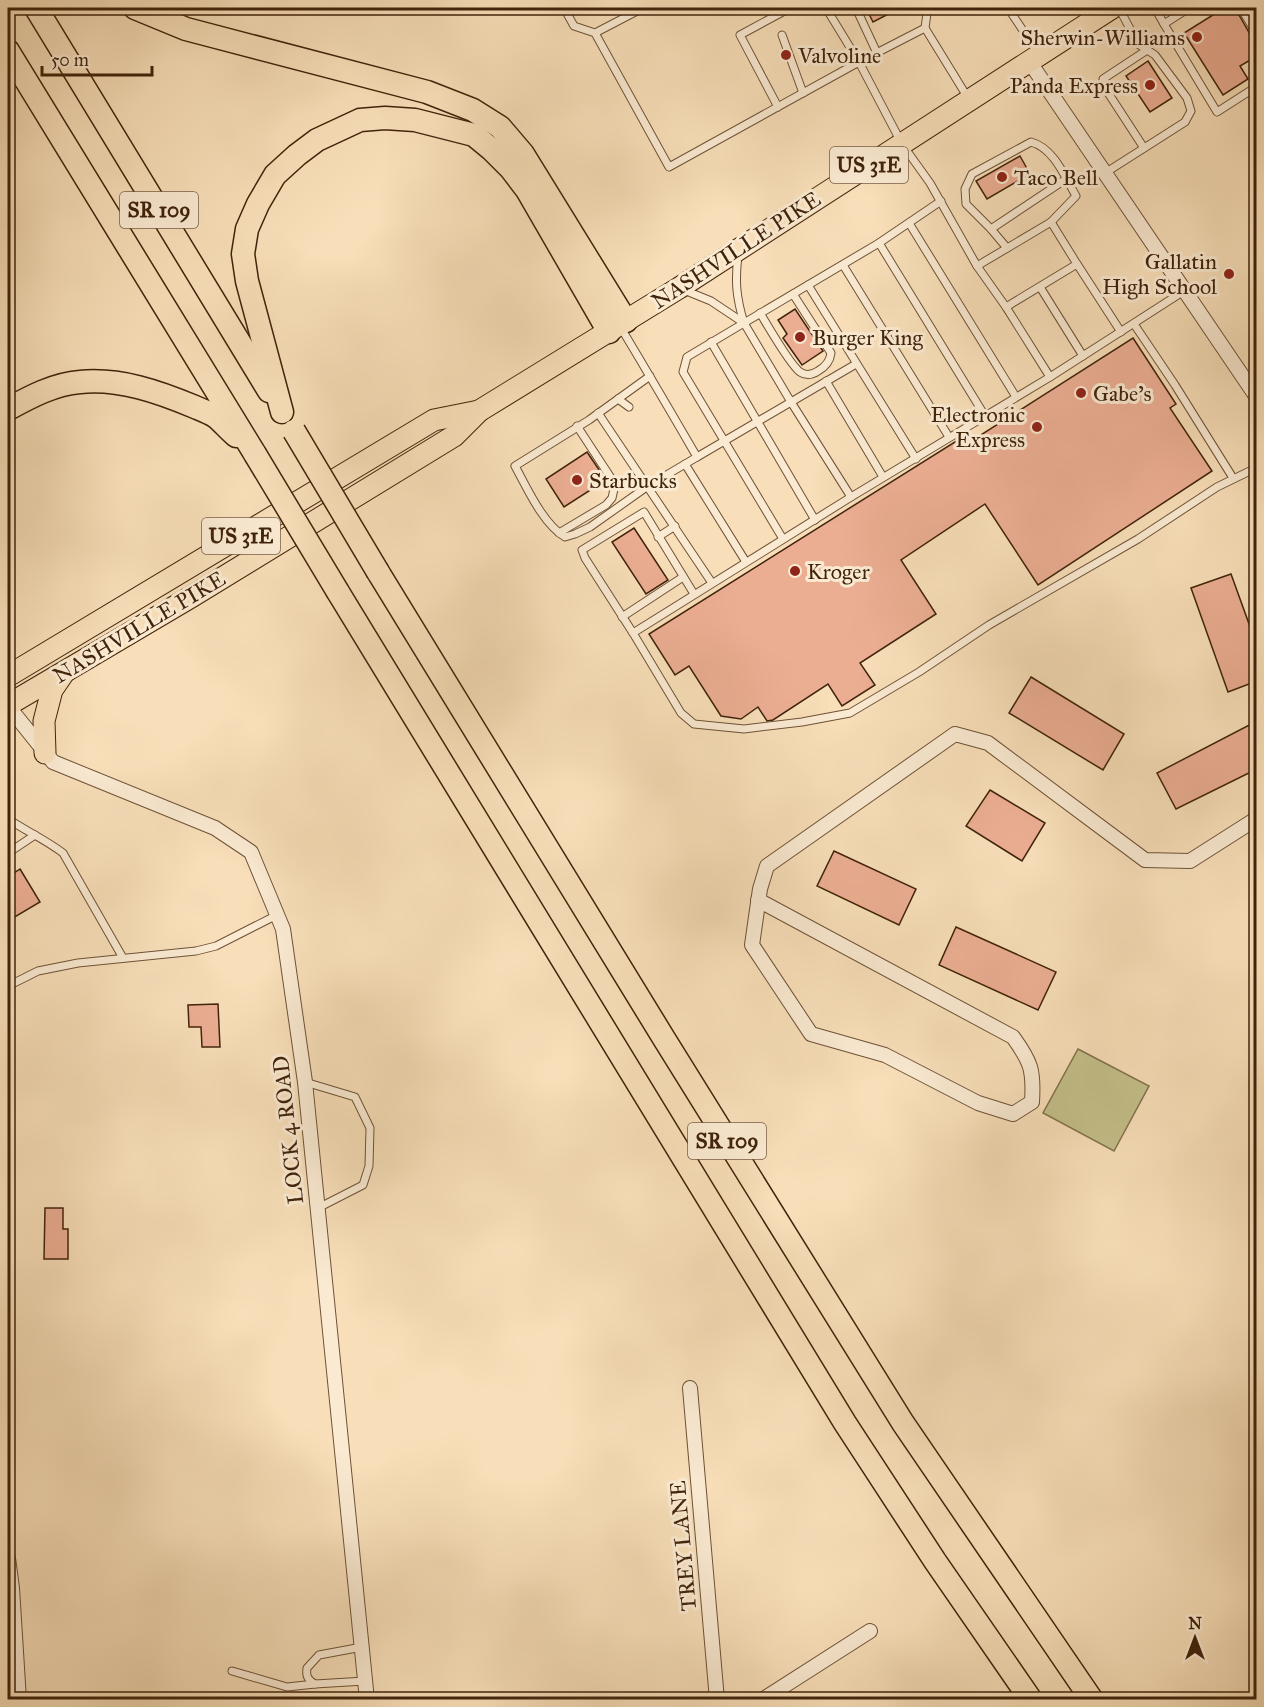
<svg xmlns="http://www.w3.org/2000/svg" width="1264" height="1707" viewBox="0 0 1264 1707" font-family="'IM FELL Great Primer',serif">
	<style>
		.green { fill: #c4c08b; stroke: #82724b; stroke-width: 1.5 }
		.building { fill: #ecae93; stroke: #40230b; stroke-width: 1.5 }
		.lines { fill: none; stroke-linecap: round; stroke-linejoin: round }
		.service-casing { stroke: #6e5236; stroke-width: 9 }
		.minor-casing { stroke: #6e5236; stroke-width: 16 }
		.primary-casing { stroke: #40230b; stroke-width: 23 }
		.trunk-casing { stroke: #40230b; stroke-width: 25 }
		.service { stroke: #faead2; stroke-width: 7 }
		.minor { stroke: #faead2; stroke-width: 14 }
		.primary { stroke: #f8dfb9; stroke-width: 21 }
		.trunk { stroke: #f8dfb9; stroke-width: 22 }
		.trunk-bridge-casing { stroke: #40230b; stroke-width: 25; stroke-linecap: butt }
		.trunk-bridge { stroke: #f8dfb9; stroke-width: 22 }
		.poi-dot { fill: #8f2418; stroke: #faead2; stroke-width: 2 }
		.labels { text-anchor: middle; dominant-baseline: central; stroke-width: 6; stroke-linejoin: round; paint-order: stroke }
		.shield { fill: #faead2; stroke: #785f47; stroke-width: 1.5 }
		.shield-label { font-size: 21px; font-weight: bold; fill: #40230b }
		.poi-label { font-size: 22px; fill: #40230b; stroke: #faead2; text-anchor: start }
		.street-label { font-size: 22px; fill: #40230b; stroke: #faead2 }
	</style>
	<rect width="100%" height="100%" fill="#f8dfb9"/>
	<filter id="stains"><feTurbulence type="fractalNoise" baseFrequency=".00333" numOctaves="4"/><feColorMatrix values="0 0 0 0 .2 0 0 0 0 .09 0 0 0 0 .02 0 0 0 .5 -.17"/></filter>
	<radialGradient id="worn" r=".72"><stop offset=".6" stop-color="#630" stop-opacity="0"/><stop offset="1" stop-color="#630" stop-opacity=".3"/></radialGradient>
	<!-- green -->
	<path class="green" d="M1078,1049l71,37 -35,65 -71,-38z"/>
	<!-- building -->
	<g class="building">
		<path d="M866,8h34l-27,14z"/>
		<path d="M1224,8h11l16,28 5,3 1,17 -17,10 8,13 -25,16 -39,-62z"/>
		<path d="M1148,61l24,37 -22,14 -24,-36z"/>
		<path d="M1020,156l10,18 -43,25 -11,-18z"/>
		<path d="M795,309l28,42 -21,14 -19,-27 4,-4 -9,-14z"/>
		<path d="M1133,338l43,66 -6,4 42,63 -174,114 -53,-81 -84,56 35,54 -76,49 15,22 -33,21 -14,-22 -55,36 -6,1 -9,-14 -17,12 -20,-3 -32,-50 -14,9 -26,-41 309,-194 4,7z"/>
		<path d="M587,452l19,28 -42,27 -18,-28z"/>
		<path d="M634,528l34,52 -22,14 -34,-52z"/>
		<path d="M1231,574l26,72v35l-29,11 -37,-104z"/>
		<path d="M1031,677l93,57 -21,36 -94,-57z"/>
		<path d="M1257,721v48l-81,40 -19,-36z"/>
		<path d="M990,790l55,33 -23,38 -56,-35z"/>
		<path d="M834,851l82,38 -17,36 -82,-39z"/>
		<path d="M20,869l20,33 -32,19v-44z"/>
		<path d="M956,927l100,45 -18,38 -99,-45z"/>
		<path d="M218,1004l2,43h-18l-1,-20h-12l-1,-22z"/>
		<path d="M45,1208h18v21h5v30h-24z"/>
	</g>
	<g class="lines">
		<!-- service casing -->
		<g class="service-casing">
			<g id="service">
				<path d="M564,8l10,18 21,7 74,134 190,-105 43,82 28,39 47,83 29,41 44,70 134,-86"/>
				<path d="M826,8l33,54 66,-34 43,70"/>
				<path d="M856,8l21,45"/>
				<path d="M924,8l3,5 -2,15"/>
				<path d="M1008,8l30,45"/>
				<path d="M1155,8l9,16"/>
				<path d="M1189,8l-25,16 53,88 39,-25"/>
				<path d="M1241,8l15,25"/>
				<path d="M595,33l48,-25"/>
				<path d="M782,35l21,58"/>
				<path d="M778,107l-38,-72 50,-27"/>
				<path d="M1144,148l-41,-63v-6l44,-29"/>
				<path d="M1105,173l80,-51 6,-11 -4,-13 -32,-43 -17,-11 -19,-36"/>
				<path d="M909,223l107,174"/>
				<path d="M991,229l75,-50"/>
				<path d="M879,243l106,173"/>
				<path d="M1007,248l-16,-19 -25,-25 -1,-15 7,-15 59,-32c23,6 34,35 45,54l-25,26"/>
				<path d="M738,255c-3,26 -2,42 6,68"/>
				<path d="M843,265l106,172"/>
				<path d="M977,266l74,-44 26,42"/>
				<path d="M808,285l108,174"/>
				<path d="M1040,287l43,69"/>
				<path d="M684,290l27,11 33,22"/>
				<path d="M1006,307l71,-43 44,68"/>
				<path d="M760,313c8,13 30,52 40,59 6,4 12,3 18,-1 7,-4 12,-9 13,-18l-38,-59"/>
				<path d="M744,323l-57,34 -4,15 100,167"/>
				<path d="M1134,324l41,61 58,93"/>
				<path d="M621,328c26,43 51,86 76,129l-49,29 -58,41 -15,7 -10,3c-22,-13 -38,-49 -50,-71l74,-46 61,-44"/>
				<path d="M711,342l104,178"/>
				<path d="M1050,377l-199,120 -218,136 48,80 13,11 50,5 58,-7 48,-9 69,-41 70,-47 149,-86 79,-52 39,-19"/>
				<path d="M826,381l57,96"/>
				<path d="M618,399l11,8"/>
				<path d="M598,413l114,170"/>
				<path d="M697,457l159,-93"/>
				<path d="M685,464l61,98"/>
				<path d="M851,497l-60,-95 -47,-79 135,-80 62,-42"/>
				<path d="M559,533l47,-28 6,-7 2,-9 -3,-11 -34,-52"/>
				<path d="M658,537l17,-11"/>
				<path d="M622,617l61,-40"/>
				<path d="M633,633l-48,-75 -3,-8 62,-38 50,82"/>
				<path d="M8,819c18,12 38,21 55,34l60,105"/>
				<path d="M8,853l27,-18"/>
				<path d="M8,986l30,-15 40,-8 118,-12 20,-5 61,-31"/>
				<path d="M305,1082l50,15 15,31 -1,38 -6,19 -45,23"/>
				<path d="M362,1647l-43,8 -12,13c-1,8 0,11 8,16l50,-3"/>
				<path d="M232,1671l55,16 28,-3"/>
			</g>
		</g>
		<!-- minor casing -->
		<g class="minor-casing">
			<g id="minor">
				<path d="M1029,61l227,335"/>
				<path d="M8,706l45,56 162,66 36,24 32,77 22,153 62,618"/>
				<path d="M758,900l255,137c18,25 21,33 19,65l-19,12 -35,-11 -93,-48 -74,-21 -59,-89 8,-56 7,-23 188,-132 33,9 157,117 45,1 66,-42"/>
				<path d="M690,1388l27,312"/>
				<path d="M8,1558l4,30 7,112"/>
				<path d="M762,1700l108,-69"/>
			</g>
		</g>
		<!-- primary casing -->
		<g class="primary-casing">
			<g id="primary">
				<path d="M8,676l426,-256 45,-9"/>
				<path d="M8,705l183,-108 263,-161 25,-25 200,-123 433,-280"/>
				<path d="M45,753l-1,-32 8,-31 11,-16"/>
			</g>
		</g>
		<!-- trunk casing -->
		<g class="trunk-casing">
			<g id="trunk">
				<path d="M36,8l233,383"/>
				<path d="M135,8l51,21 241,63 46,18 27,17 23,27 103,167"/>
				<path d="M8,51l247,403"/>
				<path d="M8,409c22,-12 46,-25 72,-27 40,-4 79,10 115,25 7,3 15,6 21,10 7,6 13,13 20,19"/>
				<path d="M282,412l-35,-131 -4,-27 4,-25 11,-25 17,-29 22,-20 20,-15 43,-20 25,-2 30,2 59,15 17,14 20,20 16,21 82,142"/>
				<path d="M378,572l285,465 240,386 189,277"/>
				<path d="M338,592l507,831 90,138 96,139"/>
			</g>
		</g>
		<!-- service -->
		<use href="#service" class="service"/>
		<!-- minor -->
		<use href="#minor" class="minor"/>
		<!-- primary -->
		<use href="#primary" class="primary"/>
		<!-- trunk -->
		<use href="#trunk" class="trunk"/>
		<!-- trunk-bridge casing -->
		<g class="trunk-bridge-casing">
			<g id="trunk-bridge">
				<path d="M294,431l84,141"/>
				<path d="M255,454l83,138"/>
			</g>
		</g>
		<!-- trunk-bridge -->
		<use href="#trunk-bridge" class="trunk-bridge"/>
	</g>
	<!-- markers -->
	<g class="poi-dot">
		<circle cx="1197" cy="37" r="6"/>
		<circle cx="786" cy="55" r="6"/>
		<circle cx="1150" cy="85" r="6"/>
		<circle cx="1002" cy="177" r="6"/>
		<circle cx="1229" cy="274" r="6"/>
		<circle cx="800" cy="337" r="6"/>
		<circle cx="1081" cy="393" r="6"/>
		<circle cx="1037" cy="427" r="6"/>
		<circle cx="577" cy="480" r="6"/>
		<circle cx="795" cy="571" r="6"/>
	</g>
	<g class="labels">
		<!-- shield labels -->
		<g class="shield">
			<rect x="830" y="147" width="78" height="36" rx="4.5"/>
			<rect x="120" y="192" width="78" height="36" rx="4.5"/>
			<rect x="202" y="518" width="78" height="36" rx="4.5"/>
			<rect x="688" y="1123" width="78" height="36" rx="4.5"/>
		</g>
		<g class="shield-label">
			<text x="869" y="165">US 31E</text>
			<text x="159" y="210">SR 109</text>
			<text x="241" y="536">US 31E</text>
			<text x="727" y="1141">SR 109</text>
		</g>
		<!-- poi labels -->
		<g class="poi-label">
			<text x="1185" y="37" text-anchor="end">Sherwin-Williams</text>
			<text x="798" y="55">Valvoline</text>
			<text x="1138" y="85" text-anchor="end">Panda Express</text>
			<text x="1014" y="177">Taco Bell</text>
			<text x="1217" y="261" text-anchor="end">Gallatin<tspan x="1217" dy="25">High School</tspan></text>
			<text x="812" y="337">Burger King</text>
			<text x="1093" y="393">Gabe's</text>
			<text x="1025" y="414" text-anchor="end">Electronic<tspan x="1025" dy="25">Express</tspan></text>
			<text x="589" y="480">Starbucks</text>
			<text x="807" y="571">Kroger</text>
		</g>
		<!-- street labels -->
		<g class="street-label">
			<text transform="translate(736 250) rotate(-33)">NASHVILLE PIKE</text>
			<text transform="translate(139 627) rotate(-31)">NASHVILLE PIKE</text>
			<text transform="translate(288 1130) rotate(-96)">LOCK 4 ROAD</text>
			<text transform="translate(683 1546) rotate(-95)">TREY LANE</text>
		</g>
	</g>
	<!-- margin -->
	<rect width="1264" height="1707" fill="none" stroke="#f8dfb9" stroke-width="30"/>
	<rect x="9" y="9" width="1246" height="1689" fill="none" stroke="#40230b" stroke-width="3"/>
	<rect x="15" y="15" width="1234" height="1677" fill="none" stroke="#40230b" stroke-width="1.5"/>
	<!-- north arrow -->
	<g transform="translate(1195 1638)" stroke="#faead2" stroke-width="4.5" paint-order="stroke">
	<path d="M0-4.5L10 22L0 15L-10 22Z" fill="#40230b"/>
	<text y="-9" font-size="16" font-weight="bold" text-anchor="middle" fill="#40230b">N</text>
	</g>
	<!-- scale -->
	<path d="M42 66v9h110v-9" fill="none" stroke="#40230b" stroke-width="3"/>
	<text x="51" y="66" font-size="18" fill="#40230b" stroke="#faead2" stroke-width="4.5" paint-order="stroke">50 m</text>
	<rect width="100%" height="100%" filter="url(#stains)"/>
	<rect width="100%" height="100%" fill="url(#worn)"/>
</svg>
